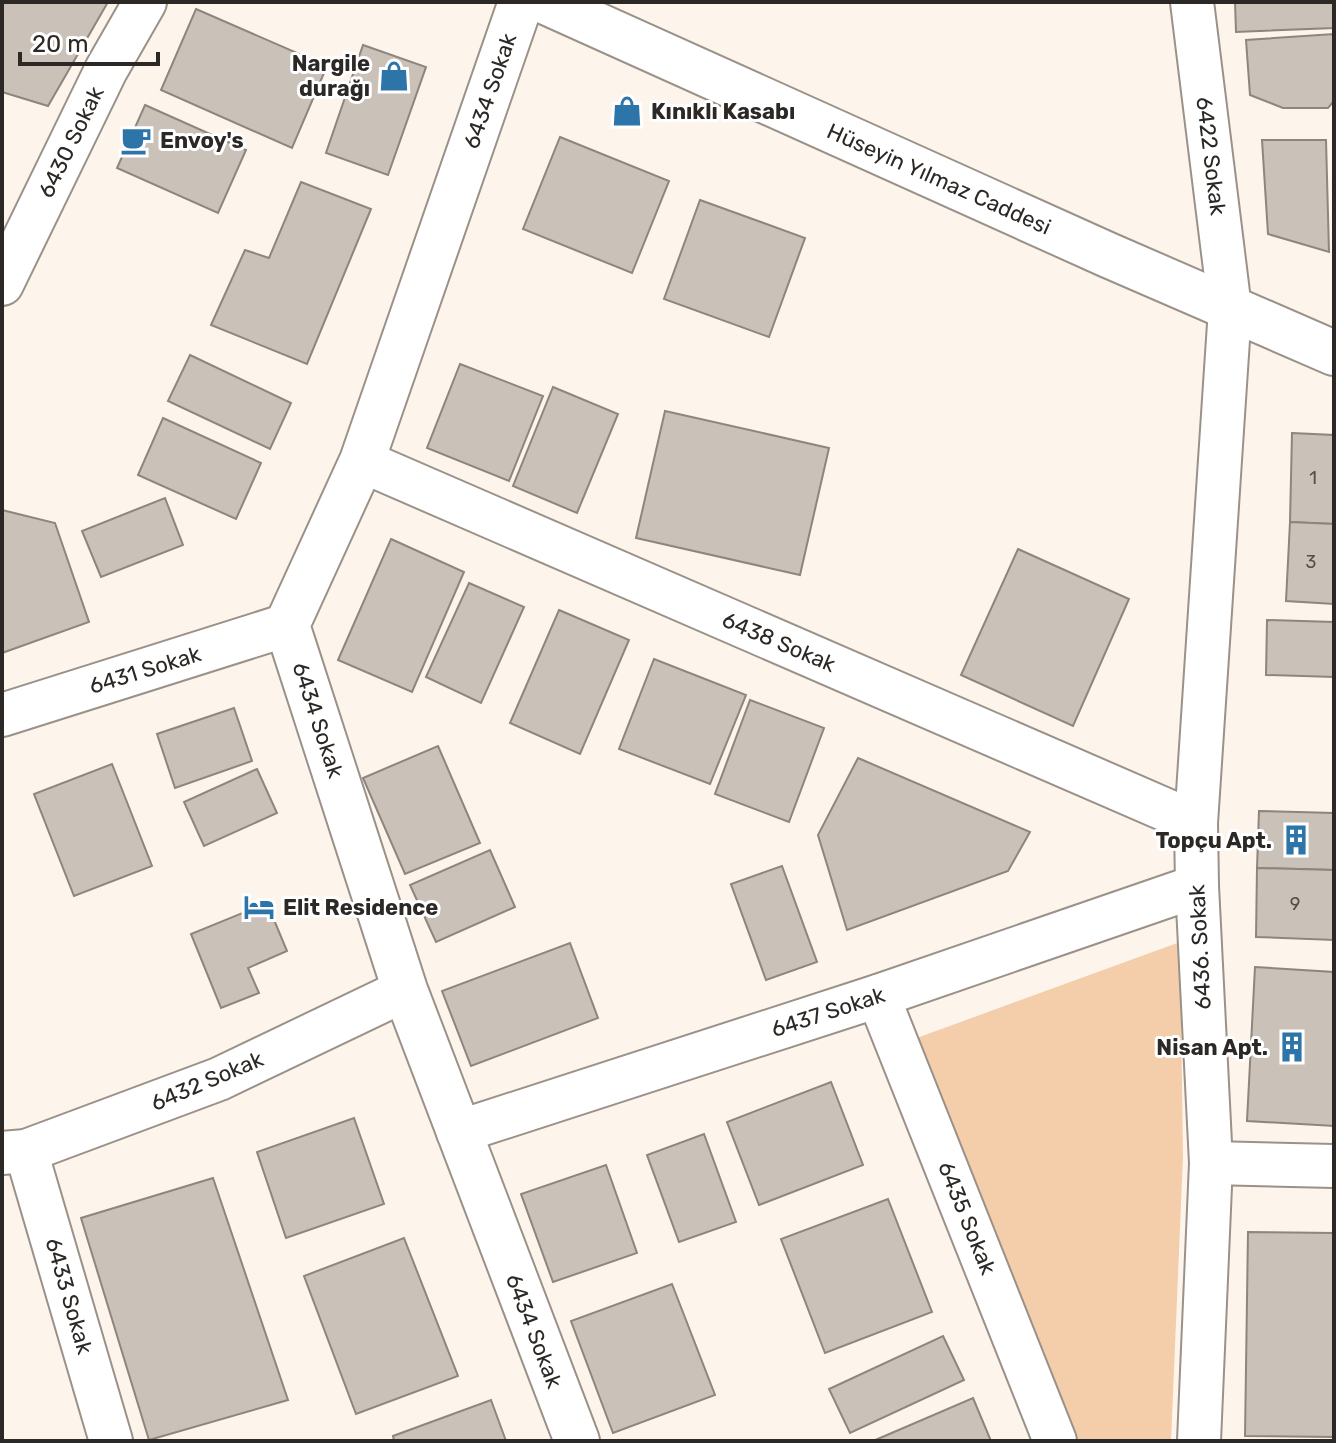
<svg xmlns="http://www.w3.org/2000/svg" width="1336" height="1443" viewBox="0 0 1336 1443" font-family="Rubik,sans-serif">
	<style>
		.green { fill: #f4cdaa }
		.building { fill: #cac1b8; stroke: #8e857d; stroke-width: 2 }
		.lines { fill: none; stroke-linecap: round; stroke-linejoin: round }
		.street-casing { stroke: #9a9189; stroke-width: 46 }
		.secondary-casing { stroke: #9a9189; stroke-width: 48 }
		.street { stroke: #fff; stroke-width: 42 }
		.secondary { stroke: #fff; stroke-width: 44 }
		.labels { text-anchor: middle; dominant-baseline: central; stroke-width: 6; stroke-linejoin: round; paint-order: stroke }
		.number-label { font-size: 18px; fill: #534e4a }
		.poi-label { font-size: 22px; font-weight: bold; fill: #2b2825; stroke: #fff; text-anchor: end }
		.street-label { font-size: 22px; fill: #2b2825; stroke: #fff }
	</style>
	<rect width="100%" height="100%" fill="#fdf4eb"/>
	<!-- green -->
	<path class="green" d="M1180,942l3,214 -12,285h-97l-160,-402z"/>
	<!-- building -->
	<g class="building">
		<path d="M2,2h106l-60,104 -46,-14z"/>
		<path d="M1235,2h99v26l-98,4z"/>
		<path d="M196,9l131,57 -35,82 -131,-58z"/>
		<path d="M1334,34v67l-6,7h-45l-33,-13 -4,-55z"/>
		<path d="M363,45l63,22 -38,108 -62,-22z"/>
		<path d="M145,105l101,45 -28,63 -101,-45z"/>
		<path d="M560,137l109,44 -37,92 -109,-44z"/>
		<path d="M1262,140h64l3,112 -61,-18z"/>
		<path d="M301,182l70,27 -64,155 -96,-39 34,-75 24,8z"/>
		<path d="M700,200l105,38 -36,99 -105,-38z"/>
		<path d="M190,355l101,48 -21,46 -102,-48z"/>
		<path d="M460,364l83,32 -34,85 -82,-33z"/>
		<path d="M553,387l65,27 -41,99 -64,-27z"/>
		<path d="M665,411l164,37 -29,127 -164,-37z"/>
		<path d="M163,418l98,45 -25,56 -98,-44z"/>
		<path d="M1292,433l42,2v89l-44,-2z"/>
		<path d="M165,498l18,47 -82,32 -19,-46z"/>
		<path d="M2,510l53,13 34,99 -87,31z"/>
		<path d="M1290,522l44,2v80l-48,-3z"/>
		<path d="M391,539l73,33 -52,120 -74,-32z"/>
		<path d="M1018,549l111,50 -56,127 -112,-51z"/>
		<path d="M469,583l55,24 -43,96 -55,-26z"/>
		<path d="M559,610l70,30 -49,114 -70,-31z"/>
		<path d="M1267,620l67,2v55l-68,-2z"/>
		<path d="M654,659l92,36 -36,89 -91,-35z"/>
		<path d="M750,700l74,28 -35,94 -74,-28z"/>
		<path d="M234,708l18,53 -77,27 -18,-54z"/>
		<path d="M438,746l42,97 -75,31 -42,-96z"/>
		<path d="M858,758l172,74 -22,39 -161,59 -29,-95z"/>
		<path d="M112,764l40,102 -78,30 -40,-102z"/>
		<path d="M257,769l20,44 -73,33 -20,-44z"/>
		<path d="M1259,811l75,2v57l-77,-2z"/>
		<path d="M490,850l25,57 -79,35 -26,-57z"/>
		<path d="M782,866l35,96 -51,18 -35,-96z"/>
		<path d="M1257,868l77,2v70l-78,-3z"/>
		<path d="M267,903l20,48 -39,17 11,25 -38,15 -30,-74z"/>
		<path d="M570,943l28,75 -127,48 -29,-75z"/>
		<path d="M1255,967l79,5v154l-87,-5z"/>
		<path d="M831,1082l32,83 -104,40 -32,-83z"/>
		<path d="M354,1118l30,86 -98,34 -29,-86z"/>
		<path d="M704,1134l32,88 -57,20 -32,-87z"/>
		<path d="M606,1165l31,88 -84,29 -32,-88z"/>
		<path d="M213,1178l75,222 -139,40 -68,-222z"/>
		<path d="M888,1199l44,113 -107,41 -44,-114z"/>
		<path d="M1248,1232l86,1v204l-89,-1z"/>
		<path d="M404,1238l54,138 -102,38 -52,-138z"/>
		<path d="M672,1284l43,111 -102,38 -42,-112z"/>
		<path d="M943,1336l21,44 -114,53 -21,-44z"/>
		<path d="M973,1398l18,43h-118z"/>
		<path d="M491,1400l15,41h-112l-1,-5z"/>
	</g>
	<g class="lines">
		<!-- street casing -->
		<g class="street-casing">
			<g id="street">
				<path d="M1192,2l38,307 -34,514 1,63 14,277 -12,278"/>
				<path d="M2,284l104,-214 39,-68"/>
				<path d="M362,461l834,362"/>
				<path d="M2,715l285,-90"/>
				<path d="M878,996l177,445"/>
				<path d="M458,1132l420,-136 319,-110"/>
				<path d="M26,1151l85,290"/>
				<path d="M2,1153l24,-2 193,-72 186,-89"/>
				<path d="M1211,1163l123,3"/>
			</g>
		</g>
		<!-- secondary casing -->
		<g class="secondary-casing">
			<g id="secondary">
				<path d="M521,2l-159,459 -75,164 118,365 172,451"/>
				<path d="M546,2l562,253 226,98"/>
			</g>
		</g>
		<!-- street -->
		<use href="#street" class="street"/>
		<!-- secondary -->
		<use href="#secondary" class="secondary"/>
	</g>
	<!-- icons -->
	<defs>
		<g id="shop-bare" transform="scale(2.4)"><path d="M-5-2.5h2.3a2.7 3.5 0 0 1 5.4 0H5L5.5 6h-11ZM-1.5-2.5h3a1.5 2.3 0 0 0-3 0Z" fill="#2d75a9" stroke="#fff" stroke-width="2.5" paint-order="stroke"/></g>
		<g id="cafe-bare" transform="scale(2.4)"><path d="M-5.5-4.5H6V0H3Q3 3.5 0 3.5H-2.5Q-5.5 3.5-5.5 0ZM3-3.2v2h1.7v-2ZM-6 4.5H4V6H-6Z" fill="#2d75a9" stroke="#fff" stroke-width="2.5" paint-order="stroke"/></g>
		<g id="building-bare" transform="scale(2.4)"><path d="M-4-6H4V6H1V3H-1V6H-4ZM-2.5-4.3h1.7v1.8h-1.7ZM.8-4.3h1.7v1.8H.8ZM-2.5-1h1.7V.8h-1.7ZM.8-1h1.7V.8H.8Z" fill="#2d75a9" stroke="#fff" stroke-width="2.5" paint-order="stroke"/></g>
		<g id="hotel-bare" transform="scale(2.4)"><path d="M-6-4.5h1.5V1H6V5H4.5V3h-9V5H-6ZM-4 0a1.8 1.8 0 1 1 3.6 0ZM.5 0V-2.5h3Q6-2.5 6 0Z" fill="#2d75a9" stroke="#fff" stroke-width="2.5" paint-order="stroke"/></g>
	</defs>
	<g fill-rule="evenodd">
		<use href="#shop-bare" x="394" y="76"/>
		<use href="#shop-bare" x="627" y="111"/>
		<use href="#cafe-bare" x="136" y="140"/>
		<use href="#building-bare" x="1296" y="840"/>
		<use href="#hotel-bare" x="259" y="907"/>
		<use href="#building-bare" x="1292" y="1047"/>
	</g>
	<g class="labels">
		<!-- number labels -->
		<g class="number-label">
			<text x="1313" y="478">1</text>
			<text x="1311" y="562">3</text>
			<text x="1295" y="904">9</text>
		</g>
		<!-- poi labels -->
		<g class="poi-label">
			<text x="370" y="63">Nargile<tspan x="370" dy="25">durağı</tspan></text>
			<text x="651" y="111" text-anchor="start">Kınıklı Kasabı</text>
			<text x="160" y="140" text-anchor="start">Envoy's</text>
			<text x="1272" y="840">Topçu Apt.</text>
			<text x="283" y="907" text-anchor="start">Elit Residence</text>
			<text x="1268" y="1047">Nisan Apt.</text>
		</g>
		<!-- street labels -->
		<g class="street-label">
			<text transform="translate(490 91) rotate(-71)">6434 Sokak</text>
			<text transform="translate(71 142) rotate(-64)">6430 Sokak</text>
			<text transform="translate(1211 156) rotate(83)">6422 Sokak</text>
			<text transform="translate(939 179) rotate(24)">Hüseyin Yılmaz Caddesi</text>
			<text transform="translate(779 642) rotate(23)">6438 Sokak</text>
			<text transform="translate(145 670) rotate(-17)">6431 Sokak</text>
			<text transform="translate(318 720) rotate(72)">6434 Sokak</text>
			<text transform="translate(1200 947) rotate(-93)">6436. Sokak</text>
			<text transform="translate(828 1012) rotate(-18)">6437 Sokak</text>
			<text transform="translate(207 1081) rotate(-23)">6432 Sokak</text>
			<text transform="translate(967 1218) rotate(68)">6435 Sokak</text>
			<text transform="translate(69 1296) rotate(74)">6433 Sokak</text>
			<text transform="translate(534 1331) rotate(69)">6434 Sokak</text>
		</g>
	</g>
	<!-- border -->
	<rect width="1336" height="1443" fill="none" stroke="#2b2825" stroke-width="8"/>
	<!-- scale -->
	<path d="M20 52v12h138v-12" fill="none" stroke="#2b2825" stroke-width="4"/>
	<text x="32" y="52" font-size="24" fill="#2b2825" stroke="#ffffff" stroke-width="6" paint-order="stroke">20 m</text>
</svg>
